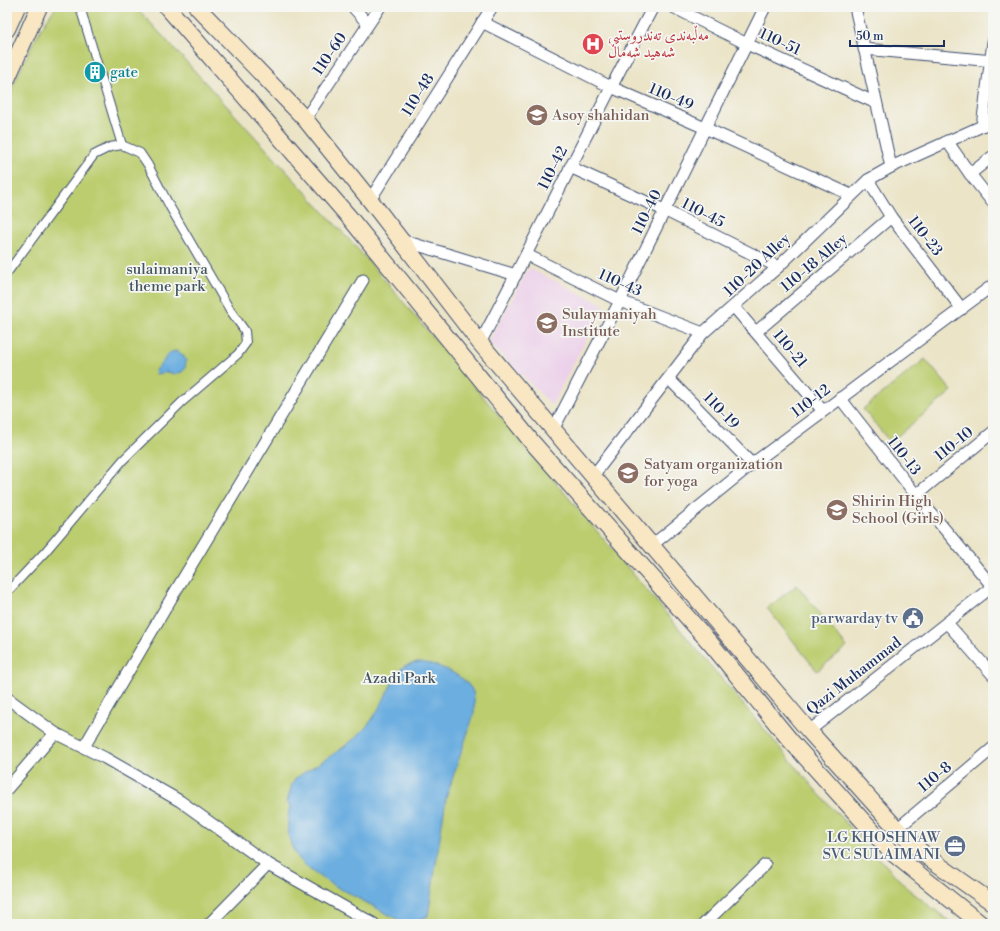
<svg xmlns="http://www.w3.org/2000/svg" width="1000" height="931" viewBox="0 0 1000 931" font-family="'Libre Bodoni',Amiri,serif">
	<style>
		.built { fill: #ecd1ea }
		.green { fill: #bccd70; stroke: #6c7e67 }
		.water { fill: #6caee0; stroke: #446e9f }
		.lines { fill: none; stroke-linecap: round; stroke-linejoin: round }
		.pedestrian-casing { stroke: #3a4a6e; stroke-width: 10 }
		.minor-casing { stroke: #3a4a6e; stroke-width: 13 }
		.secondary-casing { stroke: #3a4a6e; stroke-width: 18 }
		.pedestrian { stroke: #fff; stroke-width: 8 }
		.minor { stroke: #fff; stroke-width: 11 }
		.secondary { stroke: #f9e7c3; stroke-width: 16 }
		.labels { text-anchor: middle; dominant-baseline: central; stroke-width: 3.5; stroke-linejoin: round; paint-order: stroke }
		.health-label { font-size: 15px; fill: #be3a42; stroke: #f6f6f2; text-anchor: start }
		.street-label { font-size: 15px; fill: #1b2f5e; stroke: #f6f6f2 }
		.culture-label { font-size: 15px; fill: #0d838f; stroke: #f6f6f2; text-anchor: start }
		.education-label { font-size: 15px; fill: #785e54; stroke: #f6f6f2; text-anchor: start }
		.park-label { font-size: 15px; fill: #435662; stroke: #f6f6f2 }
		.service-label { font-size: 15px; fill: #4e5e75; stroke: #f6f6f2; text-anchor: end }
	</style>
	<rect width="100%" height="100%" fill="#f6f6f2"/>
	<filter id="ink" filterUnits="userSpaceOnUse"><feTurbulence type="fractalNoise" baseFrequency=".025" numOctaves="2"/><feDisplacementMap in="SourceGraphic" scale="8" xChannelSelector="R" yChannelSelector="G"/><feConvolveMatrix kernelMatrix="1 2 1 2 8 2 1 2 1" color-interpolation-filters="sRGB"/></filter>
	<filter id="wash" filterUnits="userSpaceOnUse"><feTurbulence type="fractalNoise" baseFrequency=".012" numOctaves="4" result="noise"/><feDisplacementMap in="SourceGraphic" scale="16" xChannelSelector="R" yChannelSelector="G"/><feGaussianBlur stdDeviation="0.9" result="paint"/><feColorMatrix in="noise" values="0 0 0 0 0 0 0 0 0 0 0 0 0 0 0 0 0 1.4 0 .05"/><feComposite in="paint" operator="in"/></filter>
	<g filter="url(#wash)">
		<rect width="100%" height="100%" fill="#ebe4c7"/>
		<!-- built -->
		<path class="built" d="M529,268l75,37 -52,100 -63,-63z"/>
		<!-- green -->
		<g class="green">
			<path d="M56,7h80l230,251 453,536 89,95 45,35h-946v-824c14,-32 27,-65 49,-93z"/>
			<path d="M925,359l27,32 -62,51 -27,-33z"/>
			<path d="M797,585l50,62 -30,24 -50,-63z"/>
		</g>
		<!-- water -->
		<g class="water">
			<path d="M176,351l7,4 3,6 -1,8 -3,3 -7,2 -8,-2 -11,2 -1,-4c2,-2 5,-5 7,-7 5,-6 5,-11 14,-12z"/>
			<path d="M417,662c17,0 49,13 56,30 2,7 1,15 1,22l-28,84 -18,118 -15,7 -7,1c-19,-10 -38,-21 -58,-31 -39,-21 -69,-37 -58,-88l-3,-2 5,-19 4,-6c23,-16 51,-29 70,-51 15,-17 22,-40 35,-58l3,-3z"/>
		</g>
	</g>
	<g filter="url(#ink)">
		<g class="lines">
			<!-- pedestrian casing -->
			<g class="pedestrian-casing">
				<g id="pedestrian">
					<path d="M80,7l42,138"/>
					<path d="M7,273l87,-118 16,-8 12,-2 18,8 8,12 22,42 60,103 15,21 1,12 -8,11 -56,48 -59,58 -78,92 -35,37 -3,1"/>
				</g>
			</g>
			<!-- minor casing -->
			<g class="minor-casing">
				<g id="minor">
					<path d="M353,7l15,17"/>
					<path d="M673,7l74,37 129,59"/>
					<path d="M855,7l36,160"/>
					<path d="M482,22l129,65 94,41 146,67"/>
					<path d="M864,49l129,12"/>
					<path d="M305,119l75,-112"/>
					<path d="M982,126l11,-84"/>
					<path d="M947,141l23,33 23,29"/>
					<path d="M570,167l94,43 114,57"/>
					<path d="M970,174l23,-18"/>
					<path d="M868,180l23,37 71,92"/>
					<path d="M370,200l122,-193"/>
					<path d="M401,240l115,35"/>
					<path d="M527,255l93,46 83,32"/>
					<path d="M734,307l89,104"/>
					<path d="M756,332l135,-115"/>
					<path d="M480,343c59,-111 114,-225 173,-336"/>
					<path d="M669,379l83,85"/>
					<path d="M840,398l76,97 77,92"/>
					<path d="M553,430l67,-129 145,-294"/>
					<path d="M593,476l110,-143 75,-66 90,-87 23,-13 91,-41 11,-7"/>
					<path d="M916,495l77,-63"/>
					<path d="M651,546l101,-82 241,-179"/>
					<path d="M947,623l46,52"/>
					<path d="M7,698l48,35 50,25 75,43 88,63 106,60"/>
					<path d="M809,731l184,-145"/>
					<path d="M84,747l88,-150 191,-317"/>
					<path d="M7,789l48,-56"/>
					<path d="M897,829l96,-81"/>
					<path d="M209,924l59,-60"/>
					<path d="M704,924l61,-59"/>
				</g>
			</g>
			<!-- secondary casing -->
			<g class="secondary-casing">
				<g id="secondary">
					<path d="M167,7l182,210 183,225 180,203 78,95 100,111 91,73"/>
					<path d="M197,7l108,112 65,81 110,143 329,388 88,98 29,27 67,47"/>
					<path d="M7,29l10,-22"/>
					<path d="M7,79l32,-72"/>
				</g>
			</g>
			<!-- pedestrian -->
			<use href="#pedestrian" class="pedestrian"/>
			<!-- minor -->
			<use href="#minor" class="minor"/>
			<!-- secondary -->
			<use href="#secondary" class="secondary"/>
		</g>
	</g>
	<!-- icons -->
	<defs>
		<g id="hospital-disc" transform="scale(1.15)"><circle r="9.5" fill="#e0444e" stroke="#f6f6f2"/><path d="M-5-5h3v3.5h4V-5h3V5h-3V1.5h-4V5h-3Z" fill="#fff"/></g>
		<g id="building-disc" transform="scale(1.15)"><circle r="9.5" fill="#0f9aa8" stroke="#f6f6f2"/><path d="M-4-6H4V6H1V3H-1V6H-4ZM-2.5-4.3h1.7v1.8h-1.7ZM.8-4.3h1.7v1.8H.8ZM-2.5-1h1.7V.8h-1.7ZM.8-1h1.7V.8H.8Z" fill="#fff"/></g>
		<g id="school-disc" transform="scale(1.15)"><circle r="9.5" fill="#8d6e63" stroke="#f6f6f2"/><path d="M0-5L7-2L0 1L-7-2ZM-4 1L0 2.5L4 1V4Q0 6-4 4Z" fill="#fff"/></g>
		<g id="university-disc" transform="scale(1.15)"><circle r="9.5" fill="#8d6e63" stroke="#f6f6f2"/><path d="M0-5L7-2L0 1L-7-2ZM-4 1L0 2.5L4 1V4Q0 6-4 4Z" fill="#fff"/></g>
		<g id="civic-disc" transform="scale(1.15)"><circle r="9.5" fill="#5c6f8a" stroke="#f6f6f2"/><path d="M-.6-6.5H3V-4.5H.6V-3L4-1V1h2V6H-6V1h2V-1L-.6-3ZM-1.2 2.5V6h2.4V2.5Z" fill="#fff"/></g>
		<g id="office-disc" transform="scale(1.15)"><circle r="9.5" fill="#5c6f8a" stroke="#f6f6f2"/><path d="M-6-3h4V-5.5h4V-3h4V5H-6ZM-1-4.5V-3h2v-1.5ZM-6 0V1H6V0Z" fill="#fff"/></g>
	</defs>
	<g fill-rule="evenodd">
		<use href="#hospital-disc" x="593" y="44"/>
		<use href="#building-disc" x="95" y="72"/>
		<use href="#school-disc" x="537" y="115"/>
		<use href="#university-disc" x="547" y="323"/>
		<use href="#school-disc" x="628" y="473"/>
		<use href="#school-disc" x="837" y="510"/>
		<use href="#civic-disc" x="913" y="618"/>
		<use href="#office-disc" x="955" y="846"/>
	</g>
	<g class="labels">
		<!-- health labels -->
		<g class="health-label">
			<text x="608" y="35">مەڵبەندی تەندروستیی<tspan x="608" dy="17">شەهید شەماڵ</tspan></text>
		</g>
		<!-- street labels -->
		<g class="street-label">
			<text transform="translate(780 42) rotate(25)">110-51</text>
			<text transform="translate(330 54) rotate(-56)">110-60</text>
			<text transform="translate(418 95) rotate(-58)">110-48</text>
			<text transform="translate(671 97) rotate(23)">110-49</text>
			<text transform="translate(553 168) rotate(-63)">110-42</text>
			<text transform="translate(647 212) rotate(-64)">110-40</text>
			<text transform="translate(703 213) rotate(27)">110-45</text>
			<text transform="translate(925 236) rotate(52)">110-23</text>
			<text transform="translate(814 263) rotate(-40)">110-18 Alley</text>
			<text transform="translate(757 265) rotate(-43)">110-20 Alley</text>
			<text transform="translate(620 283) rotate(24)">110-43</text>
			<text transform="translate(790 349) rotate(50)">110-21</text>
			<text transform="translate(811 401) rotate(-37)">110-12</text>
			<text transform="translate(721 411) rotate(46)">110-19</text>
			<text transform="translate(954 444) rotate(-39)">110-10</text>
			<text transform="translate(904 456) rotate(52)">110-13</text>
			<text transform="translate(854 676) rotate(-38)">Qazi Muhammad</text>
			<text transform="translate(935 777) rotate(-40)">110-8</text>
		</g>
		<!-- culture labels -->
		<g class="culture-label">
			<text x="110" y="72">gate</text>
		</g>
		<!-- education labels -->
		<g class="education-label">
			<text x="552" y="115">Asoy shahidan</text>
			<text x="562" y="314">Sulaymaniyah<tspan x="562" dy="17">Institute</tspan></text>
			<text x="644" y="464">Satyam organization<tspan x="644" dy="17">for yoga</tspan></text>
			<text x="852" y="501">Shirin High<tspan x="852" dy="17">School (Girls)</tspan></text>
		</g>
		<!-- park labels -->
		<g class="park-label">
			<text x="167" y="269">sulaimaniya<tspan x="167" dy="17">theme park</tspan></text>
			<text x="399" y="678">Azadi Park</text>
		</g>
		<!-- service labels -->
		<g class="service-label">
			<text x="898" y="618">parwarday tv</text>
			<text x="940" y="837">LG KHOSHNAW<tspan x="940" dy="17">SVC SULAIMANI</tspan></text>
		</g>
	</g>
	<!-- margin -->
	<rect width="1000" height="931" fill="none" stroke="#f6f6f2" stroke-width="24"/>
	<!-- scale -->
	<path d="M850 40v6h94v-6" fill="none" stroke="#1b2f5e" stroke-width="2"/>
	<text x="856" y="40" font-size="12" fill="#1b2f5e" stroke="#f6f6f2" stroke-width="3" paint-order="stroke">50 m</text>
</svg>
